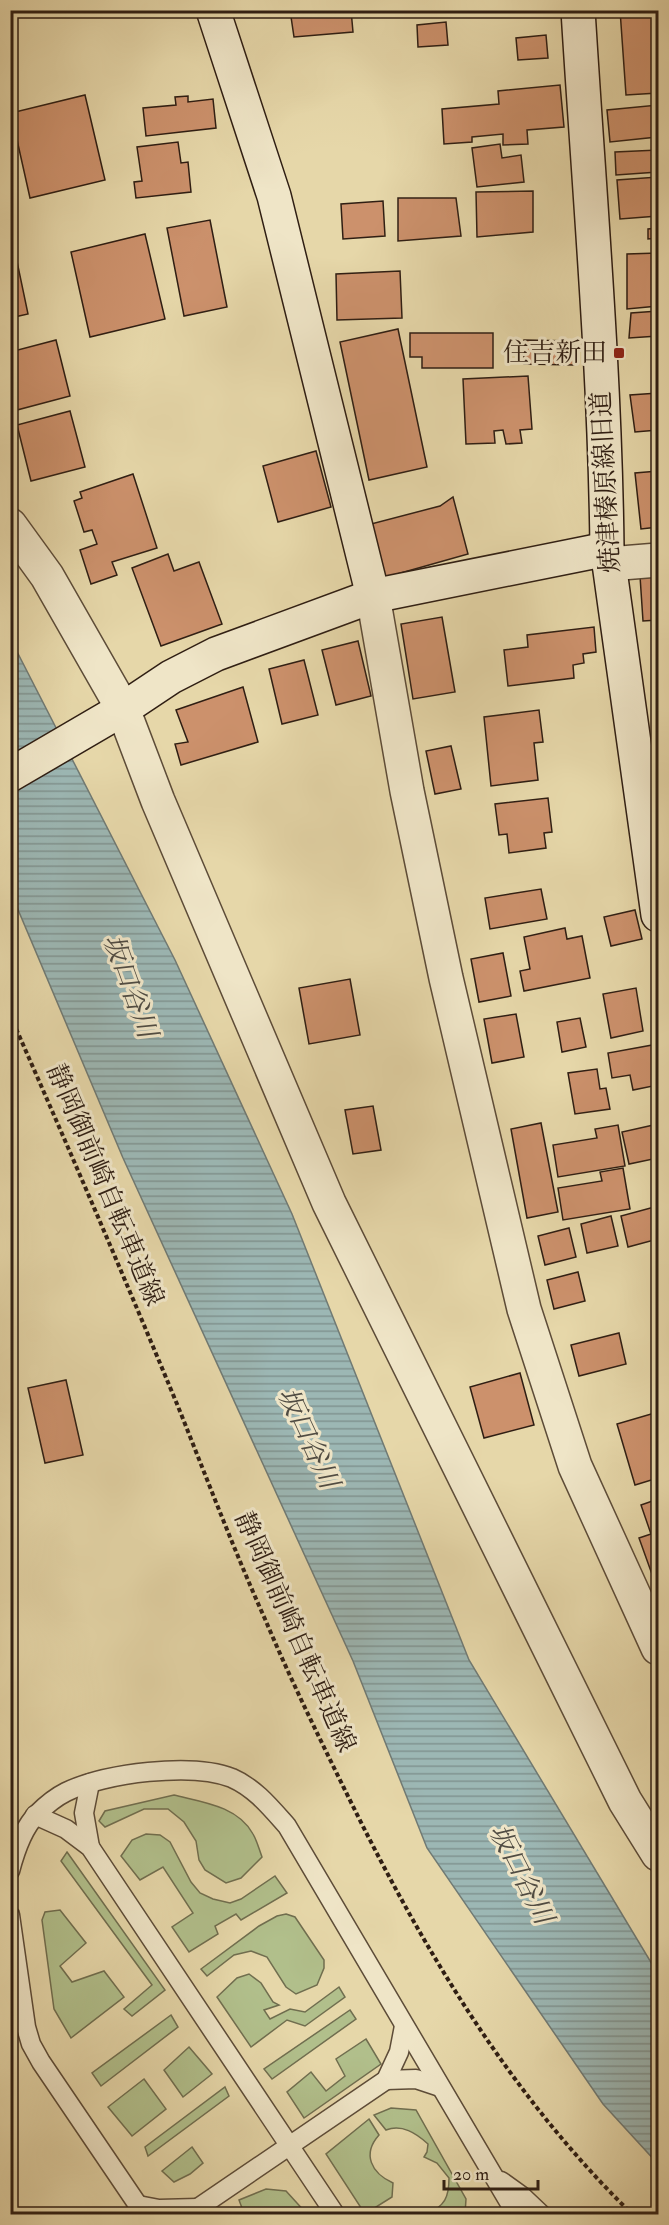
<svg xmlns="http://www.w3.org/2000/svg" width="669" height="2225" viewBox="0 0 669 2225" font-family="'IM FELL Double Pica','Noto Serif JP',serif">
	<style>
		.green { fill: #b1bf8b; stroke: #706e4f; stroke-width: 1.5 }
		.water { fill: url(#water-rules); stroke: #707a74; stroke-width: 1.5 }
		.building { fill: #cc916c; stroke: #2f1e13; stroke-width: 1.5 }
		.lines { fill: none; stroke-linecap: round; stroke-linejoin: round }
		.lane-casing { stroke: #5d4c38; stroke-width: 21 }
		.street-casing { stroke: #5d4c38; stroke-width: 36 }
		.secondary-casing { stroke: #2f1e13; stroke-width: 36 }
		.path { stroke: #2f1e13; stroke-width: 4; stroke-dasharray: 4.5 3; stroke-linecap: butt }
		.lane { stroke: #efe5c7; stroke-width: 18 }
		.street { stroke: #efe5c7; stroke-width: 33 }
		.secondary { stroke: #efe5c7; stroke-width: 33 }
		.poi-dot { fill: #8f2418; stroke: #efe5c7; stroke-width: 2 }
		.labels { text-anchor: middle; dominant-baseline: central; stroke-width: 6; stroke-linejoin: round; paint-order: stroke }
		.poi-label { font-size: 26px; fill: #2f1e13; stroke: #efe5c7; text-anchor: end }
		.street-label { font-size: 26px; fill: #2f1e13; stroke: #efe5c7 }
		.water-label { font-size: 27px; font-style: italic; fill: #504c43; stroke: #efe5c7 }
	</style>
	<defs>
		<pattern id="water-rules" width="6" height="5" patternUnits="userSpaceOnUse" patternTransform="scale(1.5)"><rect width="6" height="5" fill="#9cb7b4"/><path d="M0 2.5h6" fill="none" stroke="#809491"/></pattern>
	</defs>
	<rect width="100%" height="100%" fill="#e6d7a9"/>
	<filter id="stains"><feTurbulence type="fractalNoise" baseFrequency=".00333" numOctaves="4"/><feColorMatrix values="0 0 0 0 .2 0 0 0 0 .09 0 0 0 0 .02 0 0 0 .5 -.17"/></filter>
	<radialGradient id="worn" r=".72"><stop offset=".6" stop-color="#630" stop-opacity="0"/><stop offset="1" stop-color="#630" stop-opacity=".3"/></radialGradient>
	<!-- green -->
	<g class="green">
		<path d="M174,1795c28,7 64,11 79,39 4,7 6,15 9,23l-21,21 -15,5 -21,-13 -6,-10 -3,-19 -12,-19 -16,-13h-24l-39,18 -6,-6 6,-10z"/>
		<path d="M146,1834l14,1 10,7 21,40 9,11 13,6 17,4 11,-4 34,-23 12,17 -46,27 -5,-6 -21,12 3,8 -29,18 -17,-25 21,-14 -30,-46 -23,13 -19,-24 11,-16z"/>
		<path d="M67,1852l98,138 -33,26 -8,-7 28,-24 -91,-124z"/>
		<path d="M60,1910l26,33 -26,23 12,16 32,-11 20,26 -53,41 -17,-29 -12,-89 3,-8z"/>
		<path d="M286,1914l9,3 29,43v8l-7,17 -21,9 -10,-7 -19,-30 -16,-6 -17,4 -27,21 -6,-7 58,-43 18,-10z"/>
		<path d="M249,1974l12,9 12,19 6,3 -15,5 6,9 20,-10 15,3 34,-25 6,10 -40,29 -18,-6 -36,27 -34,-50 20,-19z"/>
		<path d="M350,2010l6,9 -84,60 -8,-10z"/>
		<path d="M171,2015l7,12 -77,59 -9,-13z"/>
		<path d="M366,2039l15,25 -77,54 -17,-26 24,-20 15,19 19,-15 -9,-17z"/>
		<path d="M189,2047l23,27 -29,23 -19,-27z"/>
		<path d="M144,2079l22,30 -34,27 -24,-29z"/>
		<path d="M225,2087l4,9 -81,60 -3,-9z"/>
		<path d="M391,2108l25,2 50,89 -1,15h-38c18,-8 22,-17 22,-36l-12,-15 -13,-6 3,-5 1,-8c-12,-11 -26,-20 -42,-14l-12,-15z"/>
		<path d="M369,2119l10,16c-17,19 -8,38 14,48l-1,14 -27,17 -39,-60z"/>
		<path d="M192,2147l11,16 -13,11 -16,8 -12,-11z"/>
		<path d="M266,2189l20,2 21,23h-32l-4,-4 -29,-2 -3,-8z"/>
	</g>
	<!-- water -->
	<path class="water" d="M10,638l165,322 117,254 177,446 189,314v190l-55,-60 -176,-256 -74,-187 -230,-503 -112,-265z"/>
	<!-- building -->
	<g class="building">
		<path d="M290,10h61l2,22 -59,5z"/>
		<path d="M620,10h38v83l-32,2z"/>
		<path d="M446,22l2,23 -30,2 -1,-22z"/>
		<path d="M546,35l2,23 -30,2 -2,-22z"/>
		<path d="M560,85l4,42 -37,3 1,14 -25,1v-11l-31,3v5l-28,2 -2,-35 57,-5 -1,-13z"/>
		<path d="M85,95l20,85 -75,18 -19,-85z"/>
		<path d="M188,96v6l25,-3 3,29 -70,8 -3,-28 33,-3 -1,-8z"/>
		<path d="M658,105v16h-3l2,16 -47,5 -3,-32z"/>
		<path d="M178,142l3,21 7,-1 3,30 -55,6 -2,-16 8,-1 -5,-34z"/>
		<path d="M500,144l2,14 19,-3 3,27 -47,5 -5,-39z"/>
		<path d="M658,150v22l-42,3 -1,-23z"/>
		<path d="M658,177v39l-38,3 -3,-39z"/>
		<path d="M533,191v41l-56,5 -1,-45z"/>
		<path d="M398,198h58l5,38 -63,5z"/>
		<path d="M383,201l2,35 -42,3 -2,-35z"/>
		<path d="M210,220l17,87 -43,9 -17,-88z"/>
		<path d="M10,228l18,86 -18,4z"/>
		<path d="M658,228v10l-10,1v-10z"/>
		<path d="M145,234l20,85 -75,18 -19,-85z"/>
		<path d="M658,253v53l-31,3v-55z"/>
		<path d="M400,271l2,47 -65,2 -1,-46z"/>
		<path d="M658,311v25l-29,2 2,-25z"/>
		<path d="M398,329l29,138 -58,13 -29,-138z"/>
		<path d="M410,333h83v35h-71v-11h-12z"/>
		<path d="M56,340l14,56 -53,14 -7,-24v-34z"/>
		<path d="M524,340l50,1v24l-50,-1z"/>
		<path d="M528,376l4,53 -12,1 2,13 -16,1 -3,-14 -9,1 1,12 -29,1 -3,-65z"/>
		<path d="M658,393v37l-23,2 -5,-37z"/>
		<path d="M70,411l15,56 -54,14 -14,-56z"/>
		<path d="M316,451l15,56 -53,15 -15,-56z"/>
		<path d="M658,471v56l-17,2 -6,-56z"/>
		<path d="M133,474l24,74 -45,14 5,13 -26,9 -11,-34 17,-6 -5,-14 -8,2 -10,-31 8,-3 -2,-6z"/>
		<path d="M453,497l15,57 -85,24 -12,-54 69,-18z"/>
		<path d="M168,554l6,17 25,-9 23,62 -61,22 -29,-78z"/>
		<path d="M658,574v46l-15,1 -3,-45z"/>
		<path d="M442,617l13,75 -42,7 -12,-75z"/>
		<path d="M594,627l2,25 -13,2 1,9 -11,2 1,13 -66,8 -4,-36 24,-3 -1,-12z"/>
		<path d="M358,641l13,55 -35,9 -14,-55z"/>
		<path d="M304,660l14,55 -36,9 -13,-55z"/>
		<path d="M243,687l15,55 -77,23 -6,-21 13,-2 -12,-32z"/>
		<path d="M539,710l4,32 -9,1 4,37 -47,6 -7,-69z"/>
		<path d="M451,746l10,43 -26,5 -9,-43z"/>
		<path d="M548,798l4,34 -8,1 2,15 -37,5 -2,-19 -8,1 -4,-31z"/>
		<path d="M541,889l6,30 -57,10 -5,-31z"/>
		<path d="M635,910l7,29 -31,7 -7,-29z"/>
		<path d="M565,928l2,11 15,-3 8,42 -66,13 -4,-20 10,-2 -6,-32z"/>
		<path d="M503,953l8,43 -32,6 -8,-43z"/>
		<path d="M350,979l10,56 -51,9 -10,-56z"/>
		<path d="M636,988l7,43 -32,7 -8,-44z"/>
		<path d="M516,1014l8,43 -32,6 -8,-44z"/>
		<path d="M580,1018l6,29 -24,5 -5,-30z"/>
		<path d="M658,1044v41l-25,5 -3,-15 -18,3 -4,-25z"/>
		<path d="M597,1069l3,20 6,-1 4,21 -35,5 -7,-41z"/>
		<path d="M373,1106l8,44 -28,4 -8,-44z"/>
		<path d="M541,1123l17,89 -31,6 -16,-89z"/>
		<path d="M658,1124v34l-29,6 -7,-32z"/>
		<path d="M618,1125l7,41 -67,11 -5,-32 44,-7 -2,-9z"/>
		<path d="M623,1168l7,41 -67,11 -5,-32 44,-7 -2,-9z"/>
		<path d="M658,1206v33l-30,8 -7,-31z"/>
		<path d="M611,1216l7,30 -31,7 -6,-29z"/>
		<path d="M569,1228l7,29 -31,8 -7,-29z"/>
		<path d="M578,1272l7,29 -31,8 -7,-29z"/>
		<path d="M619,1333l7,31 -47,12 -8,-31z"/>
		<path d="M520,1373l14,52 -50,13 -14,-51z"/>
		<path d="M66,1380l17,75 -38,8 -17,-75z"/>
		<path d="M658,1412v66l-23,7 -18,-61z"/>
		<path d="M658,1499v76l-5,2 -14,-39 12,-4 -10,-29z"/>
	</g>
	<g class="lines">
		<!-- lane casing -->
		<g class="lane-casing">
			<g id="lane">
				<path d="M35,1815l31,14 24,18 245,367"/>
				<path d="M90,1847l-6,-34 6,-30"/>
				<path d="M10,1871c5,-19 13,-43 27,-57 9,-9 19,-17 29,-22 39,-19 126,-30 166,-14 23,10 39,30 55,48l229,388"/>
				<path d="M10,1915l16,112 5,17 10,18 103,152"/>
				<path d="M386,2080l30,-1 24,8"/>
				<path d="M501,2181l21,15 19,18"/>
				<path d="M138,2205l21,4 39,-1"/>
				<path d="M195,2214l3,-6 188,-128 13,-28 5,-26"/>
			</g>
		</g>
		<!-- street casing -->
		<g class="street-casing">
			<g id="street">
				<path d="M10,525l37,51 76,133 35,92 171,402 296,598 33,53"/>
				<path d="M609,564l49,-4"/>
				<path d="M373,596l34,195 39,187 78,331 51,157 83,182"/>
			</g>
		</g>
		<!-- secondary casing -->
		<g class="secondary-casing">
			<g id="secondary">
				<path d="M213,10l61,186 99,400"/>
				<path d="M578,10c11,180 27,359 29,539l51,366"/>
				<path d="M10,775l113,-66 48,-32 45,-23 157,-58 234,-47"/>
			</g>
		</g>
		<!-- path -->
		<path class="path" d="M10,1015c57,129 113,259 167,389 29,72 56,144 88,215 24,57 51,112 78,167 76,156 164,306 289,428"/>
		<!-- lane -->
		<use href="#lane" class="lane"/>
		<!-- street -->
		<use href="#street" class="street"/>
		<!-- secondary -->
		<use href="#secondary" class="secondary"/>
	</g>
	<!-- markers -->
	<rect class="poi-dot" x="613" y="347" width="12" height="12" rx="3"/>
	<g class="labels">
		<!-- poi labels -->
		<g class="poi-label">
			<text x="607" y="353">住吉新田</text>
		</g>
		<!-- street labels -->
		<g class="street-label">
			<text transform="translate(606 482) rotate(-93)">焼津榛原線旧道</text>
			<text transform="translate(105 1185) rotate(67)">静岡御前崎自転車道線</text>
			<text transform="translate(295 1632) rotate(66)">静岡御前崎自転車道線</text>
		</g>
		<!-- water labels -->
		<g class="water-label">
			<text transform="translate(130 986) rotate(70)">坂口谷川</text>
			<text transform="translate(308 1438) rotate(65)">坂口谷川</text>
			<text transform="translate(521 1874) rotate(63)">坂口谷川</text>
		</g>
	</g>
	<!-- margin -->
	<rect width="669" height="2225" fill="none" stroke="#e6d7a9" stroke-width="36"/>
	<rect x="12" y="12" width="645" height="2201" fill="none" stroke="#2f1e13" stroke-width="3"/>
	<rect x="18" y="18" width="633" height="2189" fill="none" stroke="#2f1e13" stroke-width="1.5"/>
	<!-- scale -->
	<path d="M444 2180v9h94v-9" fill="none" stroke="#2f1e13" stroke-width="3"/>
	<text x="453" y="2180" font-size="18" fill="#2f1e13" stroke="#efe5c7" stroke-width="4.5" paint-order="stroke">20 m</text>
	<rect width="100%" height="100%" filter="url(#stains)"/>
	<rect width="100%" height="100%" fill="url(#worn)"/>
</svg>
